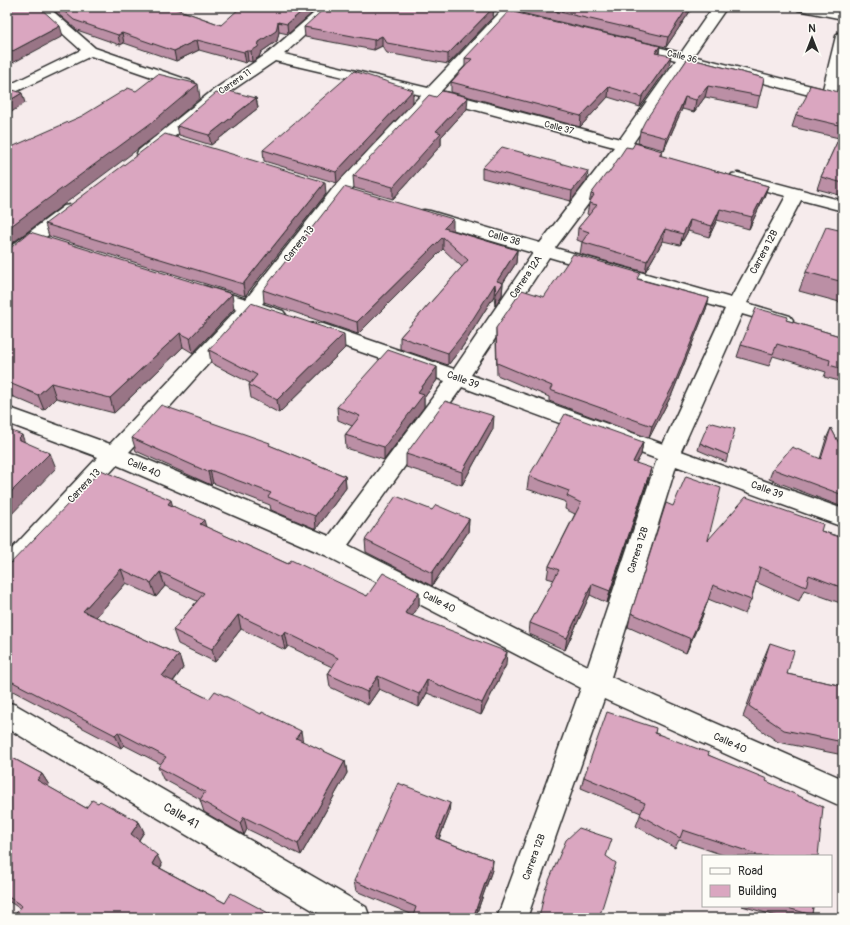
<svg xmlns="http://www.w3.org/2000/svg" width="850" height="925" viewBox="0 0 850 925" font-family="Pangolin,sans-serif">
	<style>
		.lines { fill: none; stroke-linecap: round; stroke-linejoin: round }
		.minor-casing { stroke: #2b2b2b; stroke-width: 3 }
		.minor { fill: #fdfcf7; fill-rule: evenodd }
		.wall { fill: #bb8fa5; stroke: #2b2b2b }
		.shaded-wall { fill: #997486; stroke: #2b2b2b }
		.building { fill: #daa6c0; stroke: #2b2b2b }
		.labels { text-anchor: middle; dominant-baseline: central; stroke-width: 3; stroke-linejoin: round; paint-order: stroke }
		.far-street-label { font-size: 9px; fill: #2b2b2b; stroke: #fdfcf7 }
		.street-label { font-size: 10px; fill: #2b2b2b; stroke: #fdfcf7 }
		.near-street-label { font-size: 12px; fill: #2b2b2b; stroke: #fdfcf7 }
	</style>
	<rect width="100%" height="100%" fill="#f6ebec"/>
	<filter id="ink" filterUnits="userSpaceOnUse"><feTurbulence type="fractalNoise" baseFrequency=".025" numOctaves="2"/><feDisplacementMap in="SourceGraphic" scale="8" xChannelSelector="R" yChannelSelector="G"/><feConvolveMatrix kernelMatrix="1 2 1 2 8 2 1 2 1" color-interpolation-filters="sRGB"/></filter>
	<g filter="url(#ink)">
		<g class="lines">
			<!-- minor casing -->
			<g class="minor-casing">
				<g id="minor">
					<path d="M33,7h15l47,41 99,34 2,3 -2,3 -5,1 -5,-1 -93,-32 -84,40v-10l74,-36z"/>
					<path d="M321,7h15l-52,47 144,34 77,-81h14l-78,84 179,48 56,-79 -51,-13 -2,-3 2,-3 5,-1 51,13 32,-46h14l-34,49 130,33 13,-53 2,-3 5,-1v34l-6,27 6,1v10l-155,-41 -55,80 11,3 2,3 -2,3 -6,2 -10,-3 -73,97 176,50 55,-102 -54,-14 -2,-4 2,-4 6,-1 105,28v10l-42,-11 -54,103 43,13 3,4 -3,4 -7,2 -41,-12 -61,137 162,58v18l-167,-61 -65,211 232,102v28l-239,-108 -77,219h-30l84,-230 -256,-133 -208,-90 -101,112 -9,3v-26l91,-97 -91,-34v-16l103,37 127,-135 -40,-13 -2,-4 2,-4 7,-2 42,13 88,-112 87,-92 -146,-34 -53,36 -71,59 -6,2 -6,-2 -2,-3 2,-3 73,-59 56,-38zM435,99l179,48 -74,96 -110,-32 -6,-1 -6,1 -3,4 3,4 115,34 -79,116 -131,-45 -7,-1 -7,1 -3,5 3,5 136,47 -116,155 -200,-84 124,-138 23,7 7,-2 3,-4 -3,-4 -21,-7 84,-109zM549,257l176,52 -62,135 -192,-69zM462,387l195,72 -69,207 -240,-121z"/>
					<path d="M796,7h27l20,4v8l-45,-9z"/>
					<path d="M70,205l6,1 3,4 -3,4 -63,48 -6,2v-15l57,-43z"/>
					<path d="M7,702l9,3 350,202 4,11h-44l-319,-190z"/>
				</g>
			</g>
			<!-- minor -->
			<use href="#minor" class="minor"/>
		</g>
		<!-- wall -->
		<g class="wall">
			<path d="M50,7h121l50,18 98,-18 -31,27 -9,-2 -2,9 -16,11 -2,5 -7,5 -4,-1 -2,2 -47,-13 -23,11 -52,-18 -4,2 -43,-15z"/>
			<path d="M494,7l-1,10 -45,47 -61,-11 -5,-7 -8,4 -69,-13 -1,-10z"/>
			<path d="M517,7h176l-27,40 -149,-35z"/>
			<path d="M660,46l-1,8 10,12 -29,41 -32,-10 -28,30 -129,-35v-10l14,-15v-9z"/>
			<path d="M688,58l76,20 -7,29 -52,-10 -11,15 -12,-3 -18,41 -26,-7 2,-12z"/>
			<path d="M843,73v123l-26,-7 4,-12 18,-39 -47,-11 4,-12 43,-23z"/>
			<path d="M224,95l32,3 2,10 -47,37 -32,-10 -2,-9z"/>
			<path d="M436,97l31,12 -26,28v8l-48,54 -39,-11 -1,-12z"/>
			<path d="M413,102l-76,81 -73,-22 -1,-11z"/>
			<path d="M632,148l30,3 -1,5 107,30 -4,11 -15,32 -32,-9 -8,17 -21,-6 -8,14 -17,-4 -18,31 -65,-18 2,-12 -5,-2 1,-12 11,-13 -2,-1 4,-20z"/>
			<path d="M482,168l105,12 -16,21 -89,-23z"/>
			<path d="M326,194l-81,102 -196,-60 -4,-12z"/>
			<path d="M453,231l64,19 -1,13 -13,20 -1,12 -7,11 -1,-10 -31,50 -15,19 -48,-16v-12l62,-70 -19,-18 -85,85 -94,-32 -1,-12z"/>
			<path d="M843,231v72l-44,-12 7,-19z"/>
			<path d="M7,249l227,60 -41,44 -10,-6 -69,66 -58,-15 -12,12 -37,-16z"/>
			<path d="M639,279l70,19 -3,11 -34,85 -23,44 -100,-37v-4l-52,-22 -1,-35v-12l48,-31z"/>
			<path d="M786,320l57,17v45l-19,-5 2,-5 -53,-16 -4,10 -32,-9 4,-12z"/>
			<path d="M345,348l-66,65 -28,-15 -2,-13 1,-2 -39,-20 -2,-13z"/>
			<path d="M437,367v13l-13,18v9l-40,53 -38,-12 -1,-13 7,-9 -14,-6 -1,-13z"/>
			<path d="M831,428l12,23v48l-3,7 -71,-27 4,-10 47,-10 6,-20z"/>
			<path d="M493,429l-31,56 -56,-18v-13z"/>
			<path d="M132,438l139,8 74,30 1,12 -30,41 -45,-19 -1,-5 -57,-22 -2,2 -75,-34z"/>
			<path d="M643,442l-2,13 -5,8 12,17 -41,123 -17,-8 -25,55 -36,-16 1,-11 24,-43 -7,-2 2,-12 26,-52 -10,-5 1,-7 -39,-13 2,-13z"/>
			<path d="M700,443l28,12 -2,7 -28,-12z"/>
			<path d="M173,506l33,21 82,37 79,32 52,-4v14l-7,10 94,49 -25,50 -54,-22 -8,14 -40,-18 -11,16 -38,-18 -2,-13 4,-7 -44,-21 -3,4 -44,-21 -26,33 -37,-18 -5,-14 24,-29 -32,-15 -9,11 -30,-14 -30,34 83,38 4,13 -10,14 36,17 136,62 2,12 -46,82 -54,-26 -3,6 -40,-23 -4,-12v-1l-37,-20 -5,-12 3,-3 -37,-19 -3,3 -114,-60v-121z"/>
			<path d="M432,510l37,9 -1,13 -36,54 -66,-34 -1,-12z"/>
			<path d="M821,531l22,7v66l-39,-14 -5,11 -43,-19 -5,18 -6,14 -37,-15 -6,18 -16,36 -58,-26 3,-14 77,-73z"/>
			<path d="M770,643l17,31 56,12v69l-65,-13 -35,-25 22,-62z"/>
			<path d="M655,733l53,22 58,26 52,75h-92l-47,-16 -4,8 -39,-22 5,-13 -60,-25 3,-11z"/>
			<path d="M7,755l35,19 7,11 -2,1 39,22 12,-5 41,19 5,10 -5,8 23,25 -2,3 65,35 56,15 -262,-10 -12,-8z"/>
			<path d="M449,814l-10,25 54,21 -1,10 -17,48h-62v-3l-57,-24 -2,-10z"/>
			<path d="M742,906h71l-1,9 -3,3h-26z"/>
		</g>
		<!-- shaded-wall -->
		<g class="shaded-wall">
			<path d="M307,7h12l-31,27 -1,-10z"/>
			<path d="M494,7l-1,10 -45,47v-10z"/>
			<path d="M688,7h5l-27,40 2,-10z"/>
			<path d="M278,22l1,10 -2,9 -16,11 -2,5 -7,5 -1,-11z"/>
			<path d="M60,26l3,10 -56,30v-12z"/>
			<path d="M122,33l2,10 -4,2 -2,-10z"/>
			<path d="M382,36v10l-8,4v-10z"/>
			<path d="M197,40l2,10 -23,11 -2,-10z"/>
			<path d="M660,46l-2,10 -3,-3z"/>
			<path d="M247,51l1,10 -2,2 -2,-11z"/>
			<path d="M671,56l-2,10 -29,41 2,-10z"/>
			<path d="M198,84l2,14 -42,36 -151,113v-18z"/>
			<path d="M708,86l-3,11 -11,15 2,-12z"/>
			<path d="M609,87l-1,10 -28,30 1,-11z"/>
			<path d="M413,90v12l-76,81 -1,-11z"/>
			<path d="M22,93l3,10 -18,12v-13z"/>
			<path d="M468,97l-1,12 -26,28v8l-48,54v-12l43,-56z"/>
			<path d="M685,97l-3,12 -18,41 3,-12z"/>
			<path d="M256,98l2,10 -47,37 -2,-10z"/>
			<path d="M588,171l-1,9 -16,21 1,-10z"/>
			<path d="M325,182l1,12 -81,102 -2,-12z"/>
			<path d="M768,186l-4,11 -15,32 3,-12z"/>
			<path d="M720,209l-3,11 -8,17 3,-11z"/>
			<path d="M453,219v12l-9,-3z"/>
			<path d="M690,220l-2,11 -8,14 3,-11z"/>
			<path d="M665,229l-2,12 -18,31 2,-11z"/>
			<path d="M443,237v12l-85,85 -1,-12z"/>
			<path d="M517,250l-1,13 -19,29 6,-9 -1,12 -7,11 2,-25z"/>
			<path d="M495,284l-1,12 -31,50 -15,19v-12z"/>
			<path d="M232,294l2,15 -41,44 -3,-15z"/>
			<path d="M709,298l-3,11 -34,85 -23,44 3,-12z"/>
			<path d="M180,333l3,14 -69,66 -4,-15z"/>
			<path d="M344,334l1,14 -66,65 -2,-13z"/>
			<path d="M437,367v13l-13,18v9l-40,53v-13l34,-55z"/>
			<path d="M51,383l5,15 -12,12 -6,-15z"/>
			<path d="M494,416l-1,13 -31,56v-13z"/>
			<path d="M22,435l6,16 -10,-12z"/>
			<path d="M643,442l-2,13 -11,19 3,-12z"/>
			<path d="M50,453l6,15 -49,51v-23z"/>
			<path d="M651,468l-3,12 -41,123 3,-12z"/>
			<path d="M210,470l3,13 -2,2 -3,-13z"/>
			<path d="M345,476l1,12 -30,41 -1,-13z"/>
			<path d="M171,500l4,14 -7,-10z"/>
			<path d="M469,519l-1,13 -36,54v-13z"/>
			<path d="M204,520l4,14 -8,-10z"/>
			<path d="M121,569l5,14 -37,42 -6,-14z"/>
			<path d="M160,572l5,14 -9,11 -5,-14z"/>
			<path d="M592,584l-2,11 -25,55 2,-12z"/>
			<path d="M419,592v14l-14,21v-14z"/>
			<path d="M707,603l-5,14 -16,36 5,-14z"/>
			<path d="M238,615l3,14 -26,33 -3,-13z"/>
			<path d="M285,632l3,14 -3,4 -3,-14z"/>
			<path d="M507,652l-1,13 -25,50 1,-12z"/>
			<path d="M179,655l4,13 -16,21 -5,-13z"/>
			<path d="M378,676l1,13 -11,16 -1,-13z"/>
			<path d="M427,680v13l-8,14v-13z"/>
			<path d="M301,731l2,12 -7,-5z"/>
			<path d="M118,732l6,13 -3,3 -6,-13z"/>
			<path d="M345,761l2,12 -46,82 -3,-11z"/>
			<path d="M42,774l7,11 -5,6 -7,-11z"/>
			<path d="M450,803l-1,11 -14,34 1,-10z"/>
			<path d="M244,817l3,12 -3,6 -4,-12z"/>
			<path d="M139,822l5,10 -8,12 -5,-10z"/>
			<path d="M157,855l5,10 -5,9 -5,-10z"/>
			<path d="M493,860l-1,10 -17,48h-2z"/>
		</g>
		<!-- building -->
		<g class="building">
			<path d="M7,7h32l21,19 -53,28z"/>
			<path d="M59,7h112l50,18 20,-18h66l-20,17 -9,-2 -2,9 -17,11 -1,5 -7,4h-4l-3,1 -47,-12 -23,11 -52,-18 -4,2 -44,-15z"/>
			<path d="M326,7h168l-46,47 -61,-11 -5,-7 -8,4 -70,-13z"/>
			<path d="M538,7h150l-20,30z"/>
			<path d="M509,11l151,35 -5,7 16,3 -29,41 -33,-10 -28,29 -130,-34 21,-23 -7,-1z"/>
			<path d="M688,58l76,20 -4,18 -52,-10 -12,14 -11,-3 -18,41 -27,-7 5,-10z"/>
			<path d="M354,71l59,19 -77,82 -73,-22z"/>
			<path d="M158,74l40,10 -43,36 -148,109v-80l75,-33 46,-28 8,3z"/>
			<path d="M810,85l33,8v33l-47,-11 10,-18z"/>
			<path d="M7,88l15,5 -15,9z"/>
			<path d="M229,91l27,7 -47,37 -32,-9 39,-33 8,2z"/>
			<path d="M442,91l26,6 -32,34 5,2 -48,54 -40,-11 76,-81 7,2z"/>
			<path d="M843,129v54l-22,-6z"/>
			<path d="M165,134l160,48 -82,102 -198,-60z"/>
			<path d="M635,143l27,8 -3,4 109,31 -16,31 -32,-8 -8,17 -22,-6 -7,14 -18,-5 -18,32 -65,-19 7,-10 -11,-4 19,-23 -8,-2 5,-8 -3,-1 15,-20h2l18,-27 6,1z"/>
			<path d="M502,147l86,24 -16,20 -90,-23z"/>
			<path d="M344,187l109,32 -9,9 73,22 -20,31 6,2 -7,11 -1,-10 -31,49 -16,20 -48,-16 68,-77 -25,-23 -86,85 -94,-32z"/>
			<path d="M826,227l17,4v51l-37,-10z"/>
			<path d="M30,232l202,62 -42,44 -10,-5 -70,65 -59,-15 -13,12 -31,-13v-133h2z"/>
			<path d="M573,254l67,19 -3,6 72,19 -34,84 -23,44 -102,-36 2,-4 -55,-23 -1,-35 26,-38 22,7z"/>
			<path d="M251,303l93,31 -67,66 -28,-15 8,-10 -48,-25z"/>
			<path d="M756,308l32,9 -2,3 57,17v32l-14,-4 1,-5 -53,-16 -4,10 -32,-9z"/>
			<path d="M388,350l49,17 -19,25 6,2 -40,53 -39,-12 15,-19 -23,-9z"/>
			<path d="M445,401l49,15 -32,56 -56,-18z"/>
			<path d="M161,405l109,38 -1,2 76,31 -30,40 -47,-19 3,-4 -61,-23 -2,2 -76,-34z"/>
			<path d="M565,414l78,28 -10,20 18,6 -41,123 -18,-7 -25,54 -37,-15 29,-53 -10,-4 32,-63 -14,-7 2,-5 -40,-15z"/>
			<path d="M709,422l26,7 -7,26 -28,-12z"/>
			<path d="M831,428l12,23v44l-70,-26 19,-22 29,12z"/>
			<path d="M7,429l15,6 -4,4 32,14 -43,43z"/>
			<path d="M101,470l70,30 -3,4 36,16 -4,4 88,40 3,-4 76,36 16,-23 36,19 -14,21 102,39 -25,51 -55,-23 -8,14 -41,-18 -11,16 -39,-18 10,-16 -53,-26 -3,4 -44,-21 -26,34 -39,-19 31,-37 -44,-21 -9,11 -30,-14 -38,42 96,44 -17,21 47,23 6,-8 46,23 1,-2 39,19 -5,7 49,23 -47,83 -54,-27 -4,6 -40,-23 5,-8 -47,-25 8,-10 -48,-25 -3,3 -108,-56v-112z"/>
			<path d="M686,476l35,12 -13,52 38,-43 77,27 -2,7 22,7v50l-34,-13 -3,12 -46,-20 -9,33 -38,-15 -6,18 -16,36 -60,-26 35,-110 7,3z"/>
			<path d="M396,496l36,14 4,-5 33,14 -37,54 -67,-33z"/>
			<path d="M770,643l24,8 -7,23 56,12v56l-59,-12 -35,-24z"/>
			<path d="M607,712l49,16 -1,5 54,20 -1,2 59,24 -1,2 57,26 -5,49h-62v-2l-73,-24 -3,8 -40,-23 5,-12 -61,-26z"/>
			<path d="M7,755l35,19 -5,6 49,28 6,-8 6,3 2,-2 39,21 -8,12 26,21 -5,9 73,39 6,-10 43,23 1,-1 6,3h-269l10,-12 -15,-10v-40l3,-3 -3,-1z"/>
			<path d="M398,783l52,20 -14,35 57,22 -20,58h-54l-6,-2 3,-9 -62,-26z"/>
			<path d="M579,828l33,11 -6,17 10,7 -17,55h-60l6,-28 21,-50z"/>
			<path d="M781,906h32l-1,9z"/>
		</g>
	</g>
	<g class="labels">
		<!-- far-street labels -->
		<g class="far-street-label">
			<text transform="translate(682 57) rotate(14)">Calle 36</text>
			<text transform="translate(235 82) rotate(-35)">Carrera 11</text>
			<text transform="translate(559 128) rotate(15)">Calle 37</text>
		</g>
		<!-- street labels -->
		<g class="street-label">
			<text transform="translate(504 238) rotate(16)">Calle 38</text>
			<text transform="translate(299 244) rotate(-52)">Carrera 13</text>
			<text transform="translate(764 252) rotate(-62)">Carrera 12B</text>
			<text transform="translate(526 277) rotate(-56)">Carrera 12A</text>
			<text transform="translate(463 380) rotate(20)">Calle 39</text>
			<text transform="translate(144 468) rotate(23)">Calle 40</text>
			<text transform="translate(84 486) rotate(-47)">Carrera 13</text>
			<text transform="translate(767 490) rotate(20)">Calle 39</text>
			<text transform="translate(638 550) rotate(-72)">Carrera 12B</text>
			<text transform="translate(439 602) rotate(27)">Calle 40</text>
			<text transform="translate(730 743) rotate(24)">Calle 40</text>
			<text transform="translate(534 857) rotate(-70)">Carrera 12B</text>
		</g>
		<!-- near-street labels -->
		<g class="near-street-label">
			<text transform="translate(181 816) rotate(30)">Calle 41</text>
		</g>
	</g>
	<!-- margin -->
	<rect width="850" height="925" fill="none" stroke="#fdfcf7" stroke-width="24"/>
	<rect x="12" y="12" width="826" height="901" fill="none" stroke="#2b2b2b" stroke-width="1.5" filter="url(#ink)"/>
	<!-- legend -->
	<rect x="702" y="855" width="130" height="52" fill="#fdfcf7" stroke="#a9a8a5"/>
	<rect x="710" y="868" width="20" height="6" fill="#fdfcf7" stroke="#a9a8a5"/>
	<text x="738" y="875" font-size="12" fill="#2b2b2b">Road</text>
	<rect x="710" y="885" width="20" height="12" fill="#daa6c0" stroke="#a9a8a5"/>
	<text x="738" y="895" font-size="12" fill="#2b2b2b">Building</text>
	<!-- north arrow -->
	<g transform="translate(812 38)" stroke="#fdfcf7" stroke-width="3" paint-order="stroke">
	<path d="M0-3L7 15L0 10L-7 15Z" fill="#2b2b2b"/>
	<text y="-6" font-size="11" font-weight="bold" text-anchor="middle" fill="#2b2b2b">N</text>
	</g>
</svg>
